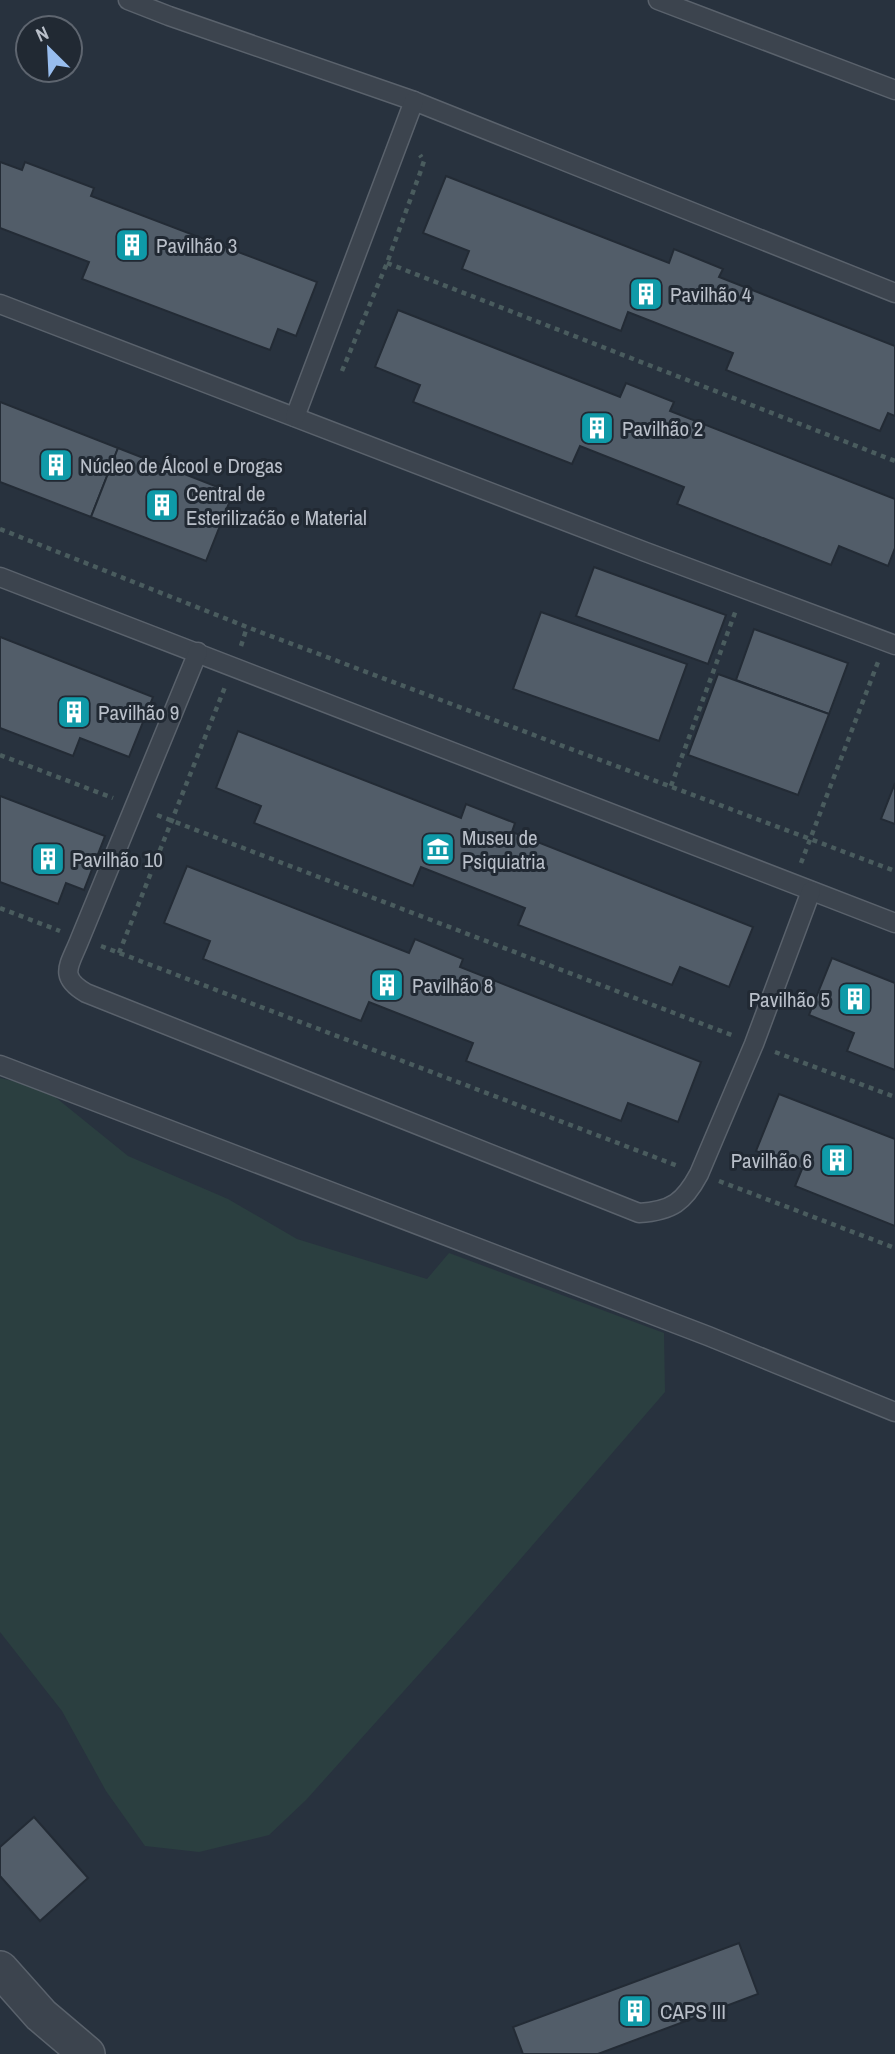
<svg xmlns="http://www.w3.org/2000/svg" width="895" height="2054" viewBox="0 0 895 2054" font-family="'Archivo Narrow',sans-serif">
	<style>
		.green { fill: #2b3f40 }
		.building { fill: #525d69; stroke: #232b35; stroke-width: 2 }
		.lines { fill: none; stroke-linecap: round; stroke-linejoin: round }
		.lane-casing { stroke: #5a626c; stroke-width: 21 }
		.street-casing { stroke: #5a626c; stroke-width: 38 }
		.path { stroke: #4a5c5e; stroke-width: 4.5; stroke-dasharray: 5 5; stroke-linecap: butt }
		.lane { stroke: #3c444e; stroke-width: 18 }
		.street { stroke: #3c444e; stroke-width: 35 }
		.labels { text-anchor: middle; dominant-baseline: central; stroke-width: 6; stroke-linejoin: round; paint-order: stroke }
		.poi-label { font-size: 21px; fill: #b9bfc9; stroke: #212933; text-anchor: start }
	</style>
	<rect width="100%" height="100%" fill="#28323e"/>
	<!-- green -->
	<path class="green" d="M0,1078l44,10 84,68 100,43 69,40 130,40 22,-26 215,80 1,59 -192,222 -167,186 -37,35 -70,17 -54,-6 -39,-55 -44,-80 -62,-79z"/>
	<!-- building -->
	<g class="building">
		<path d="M0,162l22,8 3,-8 69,26 -3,8 226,86 -21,54 -18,-7 -8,21 -188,-71 7,-17 -89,-34z"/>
		<path d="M446,176l223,87 5,-14 49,20 -4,8 176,69v70l-7,-3 -8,18 -154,-61 7,-17 -105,-41 -7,19 -159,-62 7,-18 -46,-18z"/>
		<path d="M398,310l222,87 6,-14 48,19 -4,9 225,88v49l-7,18 -49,-20 -8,19 -154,-61 7,-17 -104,-41 -8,18 -159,-62 7,-17 -45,-18z"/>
		<path d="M0,402l118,46 -27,69 -91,-35z"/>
		<path d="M118,448l115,45 -27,68 -115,-44z"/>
		<path d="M594,567l132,48 -18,49 -132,-48z"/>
		<path d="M541,612l146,52 -28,77 -146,-52z"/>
		<path d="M754,629l94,34 -19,51 -93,-34z"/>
		<path d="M0,637l153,60 -24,60 -49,-19 -7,18 -73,-28z"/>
		<path d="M718,674l111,40 -31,81 -110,-40z"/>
		<path d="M238,731l223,87 5,-14 49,19 -3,9 241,95 -24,60 -49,-20 -8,18 -154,-60 7,-17 -104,-41 -8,19 -159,-63 7,-17 -45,-18z"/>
		<path d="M895,783v41l-14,-5z"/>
		<path d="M0,796l105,40 -21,54 -18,-7 -8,21 -58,-22z"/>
		<path d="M187,866l222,87 6,-14 48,20 -3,8 241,95 -23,60 -50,-19 -7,18 -155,-60 7,-18 -104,-41 -8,19 -158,-62 7,-18 -46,-18z"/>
		<path d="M832,958l63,25v87l-48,-19 7,-18 -45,-18z"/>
		<path d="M779,1094l116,45v87l-100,-40 7,-17 -46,-18z"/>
		<path d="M34,1817l54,61 -48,43 -40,-45v-29z"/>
		<path d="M739,1943l19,51 -160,60h-75l-10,-27z"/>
	</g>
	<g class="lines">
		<!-- lane casing -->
		<g class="lane-casing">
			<g id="lane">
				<path d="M128,0l41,16 245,85 481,192"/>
				<path d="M658,0l237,90"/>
				<path d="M0,304l643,247 252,94"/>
				<path d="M295,417l119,-316"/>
				<path d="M0,577l895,346"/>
				<path d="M198,652l-118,287c-10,26 -23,37 6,54l553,220c33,-2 45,-11 60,-39l55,-130 57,-153"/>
				<path d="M0,1065l708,271 187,76"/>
			</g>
		</g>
		<!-- street casing -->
		<g class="street-casing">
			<path id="street" d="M0,1969l41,46 46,39"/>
		</g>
		<!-- path -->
		<g class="path">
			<path d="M387,263l508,198"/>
			<path d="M342,371l45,-108 33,-90 4,-12 -4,-6"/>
			<path d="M0,529l247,98 648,244"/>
			<path d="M241,646l6,-19"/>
			<path d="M0,755l113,43"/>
			<path d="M671,786l65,-176"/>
			<path d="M157,815l577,221"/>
			<path d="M801,863l77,-201"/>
			<path d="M0,908l60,23"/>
			<path d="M101,946l577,220"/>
			<path d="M119,953l106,-266"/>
			<path d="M775,1052l120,45"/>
			<path d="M719,1181l176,67"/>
		</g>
		<!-- lane -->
		<use href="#lane" class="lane"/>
		<!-- street -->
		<use href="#street" class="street"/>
	</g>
	<!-- icons -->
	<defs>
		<g id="building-square" transform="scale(1.75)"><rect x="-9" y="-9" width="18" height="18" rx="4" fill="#0f9aa8" stroke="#212933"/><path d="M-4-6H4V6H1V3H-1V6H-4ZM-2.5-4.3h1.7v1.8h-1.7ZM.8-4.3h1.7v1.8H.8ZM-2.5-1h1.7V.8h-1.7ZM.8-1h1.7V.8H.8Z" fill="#fff"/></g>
		<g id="museum-square" transform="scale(1.75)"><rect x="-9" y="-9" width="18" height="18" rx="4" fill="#0f9aa8" stroke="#212933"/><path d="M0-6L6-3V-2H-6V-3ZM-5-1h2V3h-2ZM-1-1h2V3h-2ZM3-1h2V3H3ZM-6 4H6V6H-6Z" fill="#fff"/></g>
	</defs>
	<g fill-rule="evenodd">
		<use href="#building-square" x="132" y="245"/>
		<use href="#building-square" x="646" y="294"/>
		<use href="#building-square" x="597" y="428"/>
		<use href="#building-square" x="56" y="465"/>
		<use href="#building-square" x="162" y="505"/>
		<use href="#building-square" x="74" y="712"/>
		<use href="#museum-square" x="438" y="849"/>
		<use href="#building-square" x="48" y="859"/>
		<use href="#building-square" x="387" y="985"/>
		<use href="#building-square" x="855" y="999"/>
		<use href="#building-square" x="837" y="1160"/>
		<use href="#building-square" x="635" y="2011"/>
	</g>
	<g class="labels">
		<!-- poi labels -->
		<g class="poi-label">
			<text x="156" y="245">Pavilhão 3</text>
			<text x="670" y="294">Pavilhão 4</text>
			<text x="622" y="428">Pavilhão 2</text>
			<text x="80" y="465">Núcleo de Álcool e Drogas</text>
			<text x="186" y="493">Central de<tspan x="186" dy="24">Esterilizaćão e Material</tspan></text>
			<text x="98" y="712">Pavilhão 9</text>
			<text x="462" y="837">Museu de<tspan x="462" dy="24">Psiquiatria</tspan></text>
			<text x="72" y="859">Pavilhão 10</text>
			<text x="412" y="985">Pavilhão 8</text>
			<text x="830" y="999" text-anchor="end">Pavilhão 5</text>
			<text x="812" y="1160" text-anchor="end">Pavilhão 6</text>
			<text x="660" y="2011">CAPS III</text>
		</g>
	</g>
	<!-- north arrow -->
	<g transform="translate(49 49) rotate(336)"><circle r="33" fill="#212933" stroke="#5e656f" stroke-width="2"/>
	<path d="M0-5L12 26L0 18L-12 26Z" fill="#98bdee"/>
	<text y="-10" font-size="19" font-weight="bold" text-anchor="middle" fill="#b9bfc9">N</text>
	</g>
</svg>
